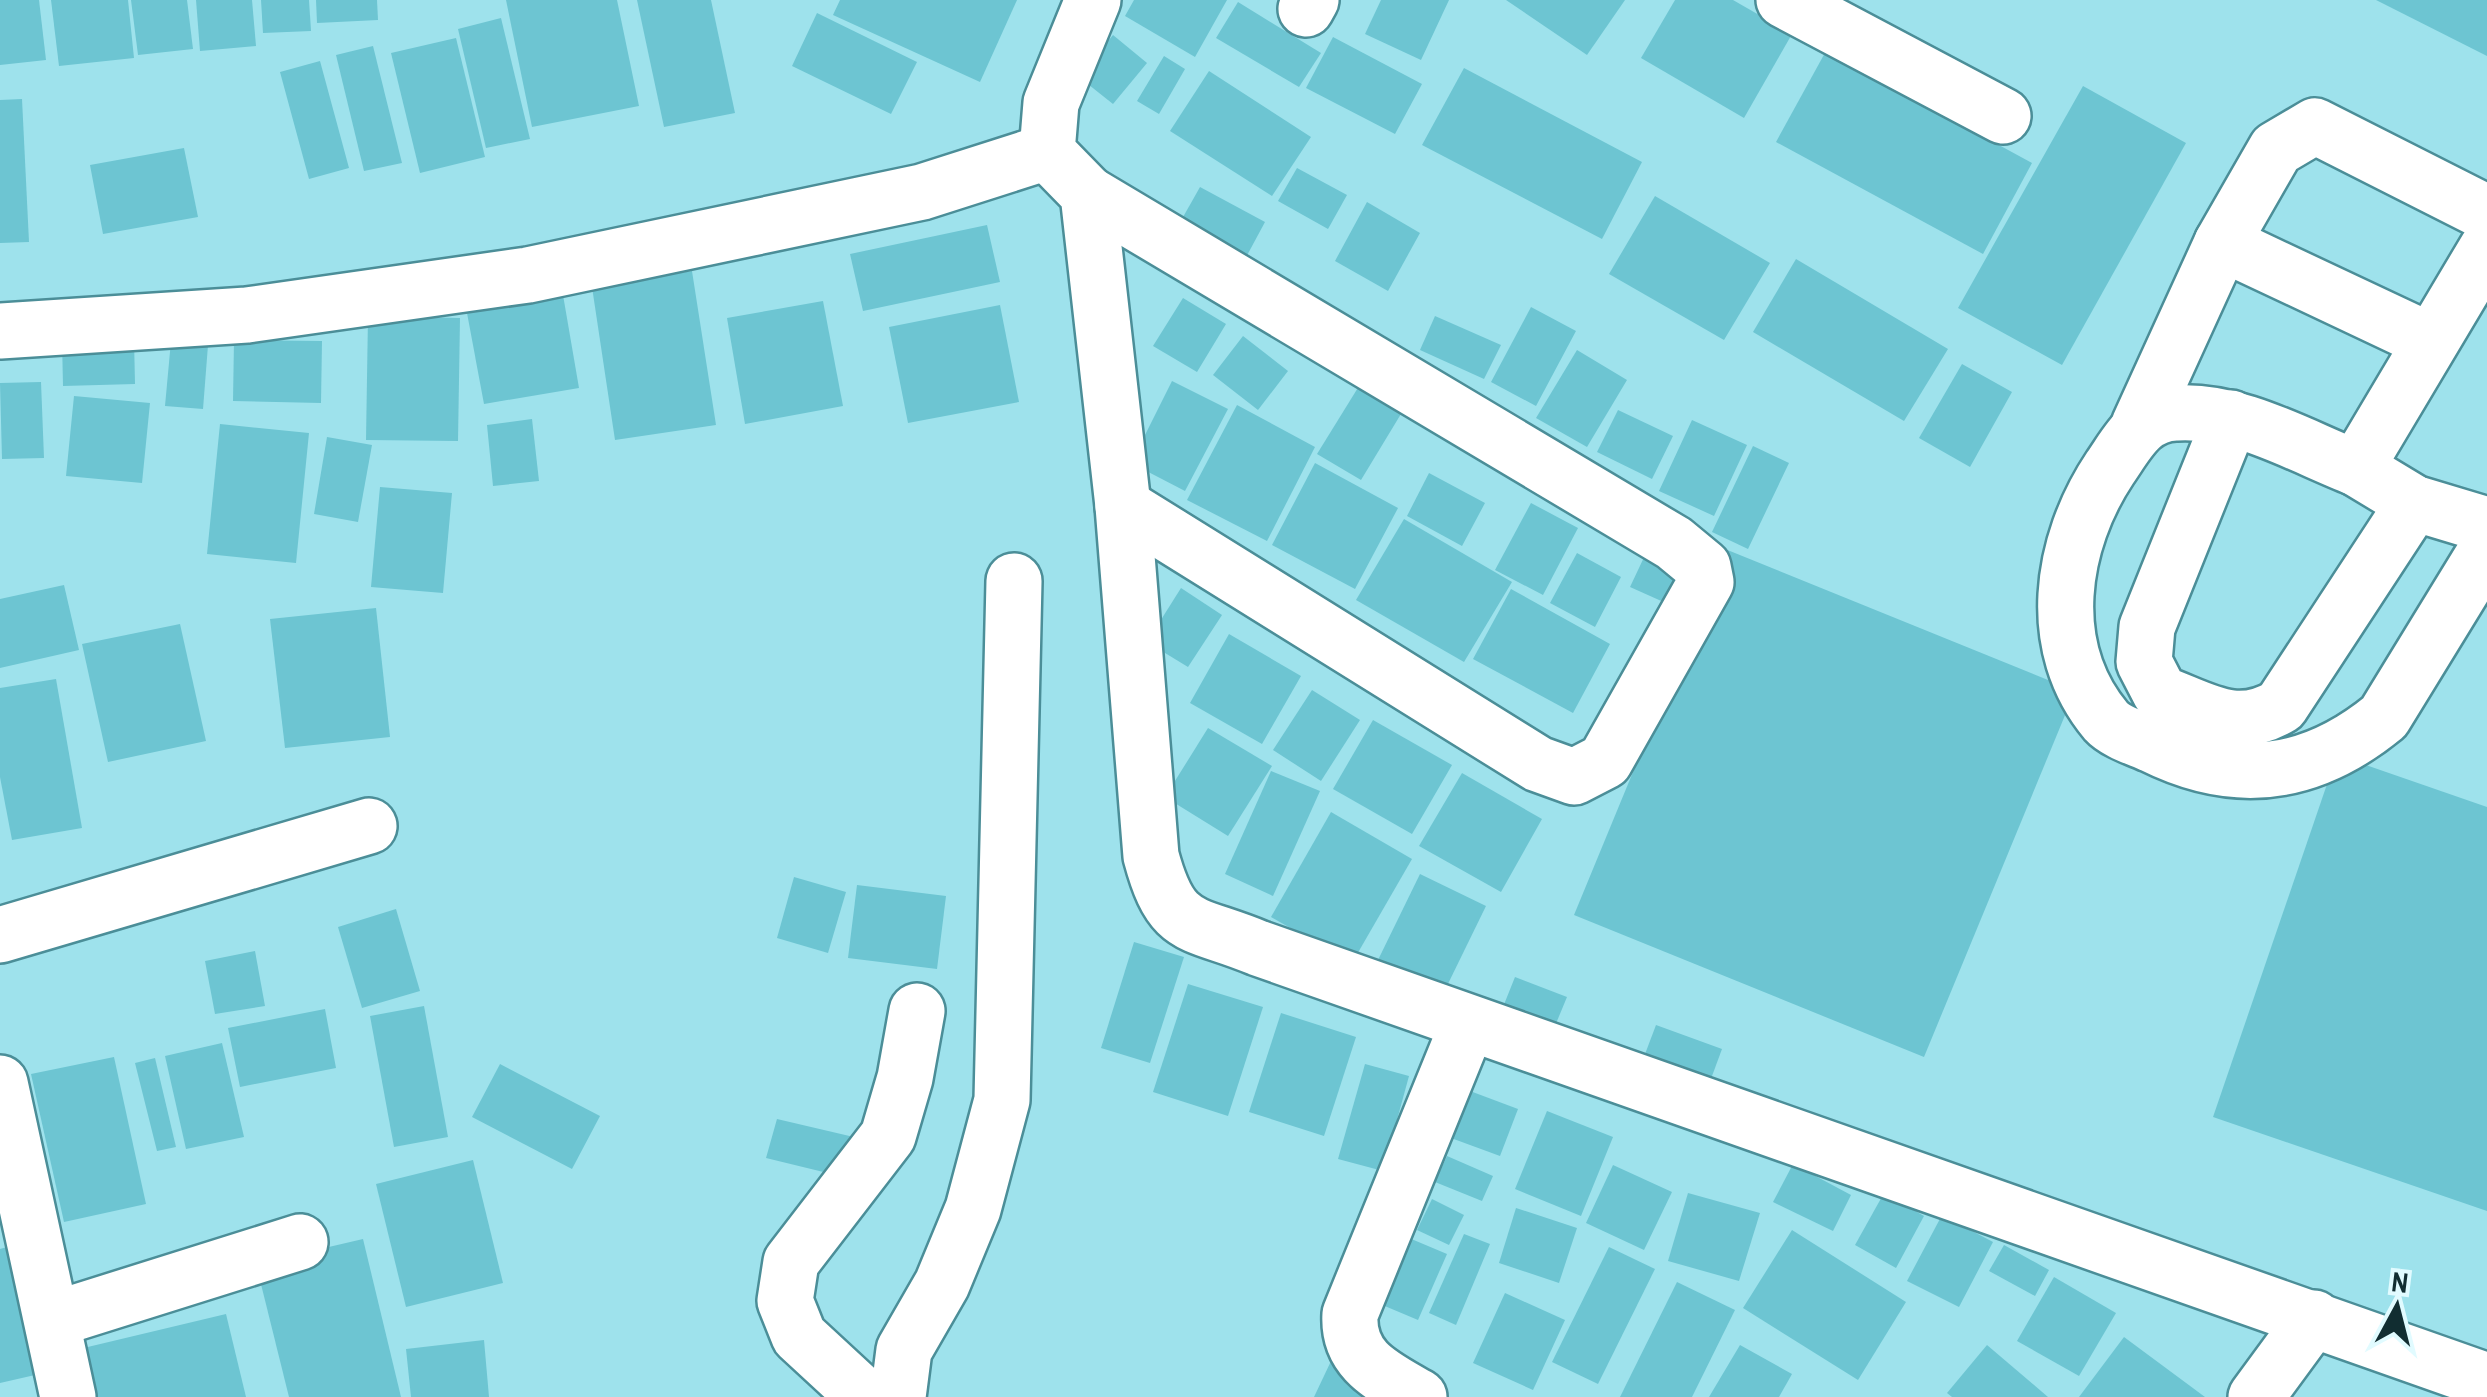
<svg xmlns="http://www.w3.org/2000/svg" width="2487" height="1397" viewBox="0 0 2487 1397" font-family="'Archivo Narrow',sans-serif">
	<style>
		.building { fill: #6dc5d2 }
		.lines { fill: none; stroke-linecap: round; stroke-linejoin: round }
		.minor-casing { stroke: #4b8e98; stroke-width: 60 }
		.minor { stroke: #fff; stroke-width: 55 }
	</style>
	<rect width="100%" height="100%" fill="#9ee2ec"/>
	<!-- building -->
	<g class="building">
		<path d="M0,0h39l7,60 -46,5z"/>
		<path d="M51,0h77l6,58 -75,8z"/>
		<path d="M131,0h56l6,49 -55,6z"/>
		<path d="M196,0h56l4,46 -56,5z"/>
		<path d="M261,0h48l2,31 -48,2z"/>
		<path d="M316,0h61l1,20 -61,3z"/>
		<path d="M506,0h111l22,106 -107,21z"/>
		<path d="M637,0h74l24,113 -71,14z"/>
		<path d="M840,0h177l-37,82 -147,-67z"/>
		<path d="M1134,0h93l-32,57 -70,-41z"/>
		<path d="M1381,0h68l-28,60 -56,-26z"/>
		<path d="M1506,0h119l-38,55z"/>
		<path d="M1675,0h58l59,34 -48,84 -103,-60z"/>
		<path d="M2376,0h111v56z"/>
		<path d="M1238,2l83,51 -22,34 -83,-49z"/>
		<path d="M817,13l100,49 -26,52 -99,-48z"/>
		<path d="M501,18l29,121 -44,9 -28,-119z"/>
		<path d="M1113,35l34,28 -34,41 -34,-27z"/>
		<path d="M1333,37l89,47 -27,50 -89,-46z"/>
		<path d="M456,38l29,119 -65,16 -29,-120z"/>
		<path d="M373,46l29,117 -38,8 -28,-116z"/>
		<path d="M1826,51l206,112 -49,91 -207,-112z"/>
		<path d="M1164,56l21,13 -26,45 -22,-13z"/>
		<path d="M320,61l29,107 -40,11 -29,-107z"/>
		<path d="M1464,68l178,94 -40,77 -180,-94z"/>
		<path d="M1209,71l102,66 -39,59 -102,-65z"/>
		<path d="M2083,86l103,57 -124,222 -104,-57z"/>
		<path d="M22,99l7,143 -29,1v-143z"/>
		<path d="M184,148l14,69 -95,17 -13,-69z"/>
		<path d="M1297,168l50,27 -19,34 -50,-28z"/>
		<path d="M1200,187l65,35 -21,39 -66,-35z"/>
		<path d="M1655,196l115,67 -46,77 -115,-66z"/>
		<path d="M1367,202l53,31 -32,58 -53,-30z"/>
		<path d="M987,225l13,57 -137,29 -13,-57z"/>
		<path d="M1796,259l152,90 -44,72 -151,-89z"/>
		<path d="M692,271l24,154 -101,15 -23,-153z"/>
		<path d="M563,295l16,93 -95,16 -17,-91z"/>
		<path d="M1183,298l43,26 -29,48 -44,-26z"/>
		<path d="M823,301l20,105 -98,18 -18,-106z"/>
		<path d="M1000,305l19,97 -111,21 -19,-96z"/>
		<path d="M1531,307l45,24 -40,75 -45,-24z"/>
		<path d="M368,316l92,2 -2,123 -92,-1z"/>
		<path d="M1435,316l66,29 -17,34 -64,-29z"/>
		<path d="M1243,336l45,35 -30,39 -45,-35z"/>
		<path d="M134,339l1,45 -72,2 -1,-46z"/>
		<path d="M234,340l88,1 -1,62 -88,-2z"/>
		<path d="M171,341l37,4 -5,64 -38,-3z"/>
		<path d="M1577,350l50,30 -40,67 -51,-29z"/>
		<path d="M1962,364l50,28 -42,75 -51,-29z"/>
		<path d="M1364,378l43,26 -46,76 -44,-26z"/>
		<path d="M1172,381l56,28 -43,82 -54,-28z"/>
		<path d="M41,382l3,76 -42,1 -2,-76z"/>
		<path d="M74,396l76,7 -8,80 -76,-7z"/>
		<path d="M1237,405l78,42 -48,94 -80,-41z"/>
		<path d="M1618,410l55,26 -21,43 -55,-27z"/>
		<path d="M532,419l7,62 -46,5 -6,-61z"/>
		<path d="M1692,420l55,25 -33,71 -55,-25z"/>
		<path d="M220,424l89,9 -13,130 -89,-9z"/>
		<path d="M327,437l45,8 -14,77 -44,-8z"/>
		<path d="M1753,446l36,17 -41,86 -36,-17z"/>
		<path d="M1315,463l83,45 -43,81 -83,-44z"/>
		<path d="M1429,473l56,30 -23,43 -55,-30z"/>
		<path d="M380,487l72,6 -9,100 -72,-6z"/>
		<path d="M1531,503l47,25 -35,67 -48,-25z"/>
		<path d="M1404,519l108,63 -48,80 -108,-62z"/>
		<path d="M1725,549l350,142 -151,366 -350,-142z"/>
		<path d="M1647,551l38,17 -17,36 -38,-17z"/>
		<path d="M1577,553l44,24 -26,50 -45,-24z"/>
		<path d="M64,585l15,65 -79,18v-69z"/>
		<path d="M1181,588l41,27 -34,52 -41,-25z"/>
		<path d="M1511,589l99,55 -37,69 -100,-54z"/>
		<path d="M376,608l14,129 -105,11 -15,-129z"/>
		<path d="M180,624l26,117 -98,21 -26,-118z"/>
		<path d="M1229,634l72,42 -39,68 -72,-41z"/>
		<path d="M56,679l26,149 -70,12 -12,-63v-89z"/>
		<path d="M1312,690l48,30 -39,61 -48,-31z"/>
		<path d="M1373,720l79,45 -40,69 -79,-45z"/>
		<path d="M1208,728l64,38 -44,70 -63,-39z"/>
		<path d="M2337,755l150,52v404l-274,-94z"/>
		<path d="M1271,771l49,20 -47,105 -48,-22z"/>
		<path d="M1462,773l80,46 -41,73 -82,-46z"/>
		<path d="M1331,812l81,47 -60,104 -81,-46z"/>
		<path d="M1420,874l66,32 -42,86 -66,-32z"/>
		<path d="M794,877l52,15 -18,61 -51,-15z"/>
		<path d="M857,885l89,11 -9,73 -89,-11z"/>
		<path d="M396,909l24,82 -58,17 -24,-81z"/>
		<path d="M1134,942l50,15 -34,106 -49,-15z"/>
		<path d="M255,951l10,55 -50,8 -10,-53z"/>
		<path d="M1515,977l52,20 -17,41 -51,-21z"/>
		<path d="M1188,984l75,23 -35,109 -75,-24z"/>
		<path d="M424,1006l24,131 -54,10 -24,-131z"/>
		<path d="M325,1009l11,59 -96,19 -12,-59z"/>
		<path d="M1281,1013l75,24 -32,99 -75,-24z"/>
		<path d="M1656,1025l66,24 -17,46 -66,-25z"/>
		<path d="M222,1043l22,94 -58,12 -21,-93z"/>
		<path d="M114,1057l32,147 -82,18 -33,-148z"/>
		<path d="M155,1058l21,89 -19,4 -22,-88z"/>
		<path d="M500,1064l100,52 -28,53 -100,-52z"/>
		<path d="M1365,1064l44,12 -26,95 -45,-12z"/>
		<path d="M1470,1091l48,18 -18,47 -49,-18z"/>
		<path d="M1547,1111l66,26 -32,79 -66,-27z"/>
		<path d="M777,1119l81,19 -10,40 -82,-20z"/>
		<path d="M1447,1156l46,20 -11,25 -47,-19z"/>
		<path d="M473,1160l30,123 -97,24 -30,-123z"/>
		<path d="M1793,1164l58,31 -18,36 -60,-29z"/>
		<path d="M1613,1165l59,27 -28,58 -58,-27z"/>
		<path d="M1688,1193l72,20 -21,68 -71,-20z"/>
		<path d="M1884,1193l40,23 -28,52 -41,-23z"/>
		<path d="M1432,1199l32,16 -15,30 -32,-15z"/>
		<path d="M1516,1208l61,20 -18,55 -60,-20z"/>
		<path d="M1942,1215l51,27 -34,65 -52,-26z"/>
		<path d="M1792,1230l114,72 -48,78 -115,-72z"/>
		<path d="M1464,1234l26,10 -34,81 -27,-12z"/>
		<path d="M1409,1238l38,16 -29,66 -38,-16z"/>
		<path d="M363,1239l38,158h-112l-33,-133z"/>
		<path d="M2004,1245l45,25 -14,26 -46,-25z"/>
		<path d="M7,1247l28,128 -35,8v-134z"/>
		<path d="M1609,1247l46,22 -57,115 -46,-22z"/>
		<path d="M2054,1277l62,36 -37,63 -62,-35z"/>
		<path d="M1677,1282l58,28 -43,87h-72z"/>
		<path d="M1505,1293l60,27 -32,70 -60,-27z"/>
		<path d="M226,1314l20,83h-164l-11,-46z"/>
		<path d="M2124,1337l81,60h-126z"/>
		<path d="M484,1340l5,57h-78l-5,-48z"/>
		<path d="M1740,1345l52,29 -13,23h-70z"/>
		<path d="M1987,1345l61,52h-96l-5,-4z"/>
		<path d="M1332,1359l83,38h-101z"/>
	</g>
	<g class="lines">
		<!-- minor casing -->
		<g class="minor-casing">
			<g id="minor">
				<path d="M1093,0l-42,103 -4,49 41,42 35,312 28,350c21,78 40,64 107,92l1229,433"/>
				<path d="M1784,0l219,116"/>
				<path d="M1306,9l5,-9"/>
				<path d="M1088,194l586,349 29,24 3,15 -101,179 -31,16 -36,-13 -415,-258"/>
				<path d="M2222,243l208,98"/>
				<path d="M2487,248l-131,220 58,35 73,22"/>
				<path d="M0,331l247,-16 281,-40 394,-83 125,-40"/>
				<path d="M2231,418l-84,209 -3,35 16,31c46,17 76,40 121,13l133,-203"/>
				<path d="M2139,425l83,-182 54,-94 39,-23 172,87"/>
				<path d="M2356,468c-56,-22 -118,-59 -180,-55 -35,1 -48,29 -66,55 -50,75 -66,179 -4,253 10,11 33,18 46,24 84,42 160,31 232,-28l103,-168"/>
				<path d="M0,935l369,-109"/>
				<path d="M0,1083l68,314"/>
				<path d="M52,1320l248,-78"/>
				<path d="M865,1397l-66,-61 -14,-35 6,-39 97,-126 17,-58 12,-67"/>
				<path d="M898,1397l6,-47 38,-66 31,-75 29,-109 12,-519"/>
				<path d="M1419,1397c-36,-21 -72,-36 -69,-83l118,-290"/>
				<path d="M2256,1397l58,-79"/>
			</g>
		</g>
		<!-- minor -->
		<use href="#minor" class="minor"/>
	</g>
	<!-- north arrow -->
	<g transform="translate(2397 1307) rotate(7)" stroke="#e1fbff" stroke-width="8" paint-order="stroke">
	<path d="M0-8L18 38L0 25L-18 38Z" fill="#112d31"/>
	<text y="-15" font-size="28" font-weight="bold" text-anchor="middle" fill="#112d31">N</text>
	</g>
</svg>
